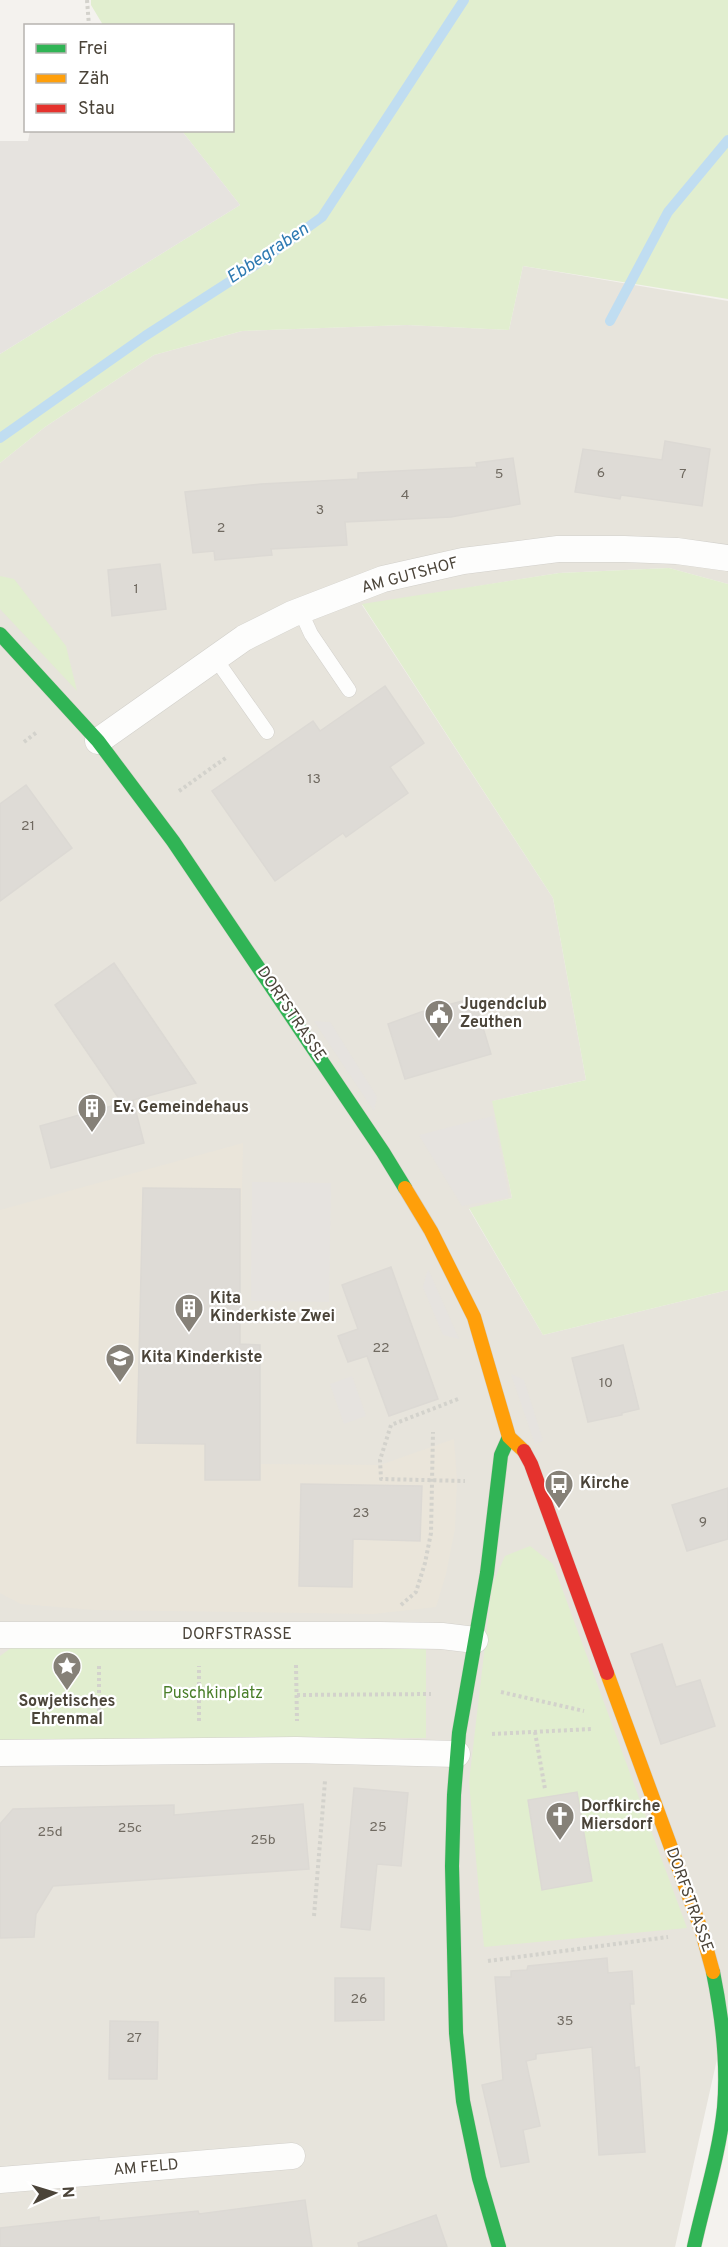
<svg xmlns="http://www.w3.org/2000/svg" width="728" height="2247" viewBox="0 0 728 2247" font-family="Overpass,sans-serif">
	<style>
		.residential { fill: #e7e4dc }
		.education { fill: #eae5da }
		.green { fill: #e1eecf }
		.parking { fill: #e6e3df }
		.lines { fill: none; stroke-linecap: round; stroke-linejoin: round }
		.stream { stroke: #c0ddf1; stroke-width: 10 }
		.building { fill: #dedbd6; stroke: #dcd9d4; stroke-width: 1.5 }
		.lane-casing { stroke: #d2d0cb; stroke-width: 15 }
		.street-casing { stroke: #d2d0cb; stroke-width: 27 }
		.fast-casing { stroke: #d3cfc5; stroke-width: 15 }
		.slow-casing { stroke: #d3cfc5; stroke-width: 15 }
		.jam-casing { stroke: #d3cfc5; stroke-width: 15 }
		.path { stroke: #d3d2cc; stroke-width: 4; stroke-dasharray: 3 3; stroke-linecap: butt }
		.lane { stroke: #fdfdfc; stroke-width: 14 }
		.street { stroke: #fdfdfc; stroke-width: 26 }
		.fast { stroke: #30b455; stroke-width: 14 }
		.slow { stroke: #ff9f0a; stroke-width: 14 }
		.jam { stroke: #e5322d; stroke-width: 14 }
		.labels { text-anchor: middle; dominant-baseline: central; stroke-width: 4.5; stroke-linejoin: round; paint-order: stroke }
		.number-label { font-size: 14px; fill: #706a61 }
		.street-label { font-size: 16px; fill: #4b4439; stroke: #fff }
		.poi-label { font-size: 16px; font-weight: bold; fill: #4b4439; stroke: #fff; text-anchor: start }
		.park-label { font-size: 16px; fill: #4a7f2a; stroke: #fff }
		.water-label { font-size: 18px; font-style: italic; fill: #2e7ab2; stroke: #fff }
	</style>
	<rect width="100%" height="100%" fill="#f4f2ee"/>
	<!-- residential -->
	<path class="residential" d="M523,266l205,35v283l-59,-16 -110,5 -197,32 191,293 33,182 -93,21 19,97 -43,11 74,126 185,-45v720l-53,237h-675v-1784l45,-36 109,-72 88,-24 165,-6 102,5z"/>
	<!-- education -->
	<path class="education" d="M243,1143l-4,181h2v20l19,1v30h-20l-2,50h23v39l119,1 74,-26 3,42 -2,48 -9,45 -10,33 -63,7 -279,-4 -73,-6 -21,-11v-383z"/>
	<!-- green -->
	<g class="green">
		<path d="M91,0h637v299l-205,-33 -14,64 -102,-5 -165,6 -88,24 -109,72 -45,36v-109l240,-149 -58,-74 50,-1v-104l-129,-1 -12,-20z"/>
		<path d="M669,568l59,16v706l-185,45 -74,-127 43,-10 -20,-97 94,-21 -33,-182 -191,-294 197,-31z"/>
		<path d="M0,576l14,3 52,67 11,45 -77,-82z"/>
		<path d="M530,1546l23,18 134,364 -203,19 -15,-165 23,-197 13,-29z"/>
		<path d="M11,1648l415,1v89l-426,2v-84z"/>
	</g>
	<!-- parking -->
	<g class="parking">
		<path d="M30,131h152l58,74 -240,149v-213h28z"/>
		<path d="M314,1021l16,1 47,75 -3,14z"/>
		<path d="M493,1116l16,81 -47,9 -43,-71z"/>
		<path d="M252,1182l79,1 -2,119 -78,-1z"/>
		<path d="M428,1269l31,70 -16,-4 -20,-48z"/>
		<path d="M511,1374l13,6 19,61 -8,3z"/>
		<path d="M352,1376l14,40 -22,8 -14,-40z"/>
	</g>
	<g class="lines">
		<!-- stream -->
		<g class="stream">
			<path d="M610,321l58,-109 60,-72"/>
			<path d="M0,438l145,-102 115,-74 62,-45 142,-217"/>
		</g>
	</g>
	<!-- building -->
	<g class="building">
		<path d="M665,441l45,8 -8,57 -81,-11 -1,4 -45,-7 8,-43 79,11z"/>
		<path d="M513,458l7,46 -69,13 -106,5 2,23 -76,4 1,6 -57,5 -1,-9 -21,2 -8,-61 76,-8 97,-5v-6l119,-6 -1,-4z"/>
		<path d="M160,564l6,45 -54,7 -4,-46z"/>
		<path d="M385,686l39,57 -34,24 18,26 -62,44 -3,-4 -68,48 -63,-90 101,-70 7,10z"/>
		<path d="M26,785l46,63 -72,53v-97z"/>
		<path d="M114,963l82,120 -63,17 11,43 -93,25 -11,-42 82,-23 -67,-98z"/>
		<path d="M474,998l17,56 -86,25 -17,-55 33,-12z"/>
		<path d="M143,1188l97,1v155l20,1v135h-55v-36l-68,-1z"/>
		<path d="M391,1267l47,132 -49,17 -22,-60 -19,6 -10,-26 20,-7 -16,-44z"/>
		<path d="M623,1345l16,64 -17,4v2l-34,7 -16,-64z"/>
		<path d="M301,1484l121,2 -2,55 -67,-2 -1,48 -53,-1z"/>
		<path d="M728,1488v51l-41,12 -15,-46z"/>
		<path d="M662,1644l14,43 24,-7 15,46 -54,18 -30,-90z"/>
		<path d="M354,1788l54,5 -7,73 -24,-2 -7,66 -29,-3z"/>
		<path d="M577,1792l15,89 -50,9 -14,-90z"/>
		<path d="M303,1804l6,65 -256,17 -17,28 -2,23 -34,1v-114l13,-15 161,-4v10z"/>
		<path d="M607,1958l1,15 24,-2 2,33h-4l5,64 4,-1 6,85 -46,3 -7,-108 -56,7v5l-10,2 14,65 -17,4 6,32 -28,5 -19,-82 21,-5 -8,-103h16v-6l16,-1 1,-4z"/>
		<path d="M335,1978h49v42l-49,1z"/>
		<path d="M110,2021l48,1 -1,57h-48z"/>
		<path d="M305,2200l7,47h-312v-19l99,-11v4l99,-10 1,3z"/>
		<path d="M436,2215l11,32h-88l-1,-4z"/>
	</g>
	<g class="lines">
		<!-- lane casing -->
		<g class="lane-casing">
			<g id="lane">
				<path d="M300,610l11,24 38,56"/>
				<path d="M215,658l52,74"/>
			</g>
		</g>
		<!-- street casing -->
		<g class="street-casing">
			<g id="street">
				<path d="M98,741l146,-103 48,-24 91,-35 80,-18 95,-12h66l53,2 51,7"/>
				<path d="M0,1635h380l62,1 33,4"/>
				<path d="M0,1753l296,-3 161,4"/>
				<path d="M0,2180l292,-24"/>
			</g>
		</g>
		<!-- fast casing -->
		<g class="fast-casing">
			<g id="fast">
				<path d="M0,634l98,107 75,100 210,311 22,36"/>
				<path d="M499,2247l-20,-69 -16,-77 -7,-68 -4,-167 2,-71 5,-62 28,-160 14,-118 8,-18"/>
				<path d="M694,2247c10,-46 25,-92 30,-139 4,-45 -2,-92 -11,-136"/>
			</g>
		</g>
		<!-- slow casing -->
		<g class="slow-casing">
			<g id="slow">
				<path d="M405,1188l26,43 43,86 35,120 15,14"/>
				<path d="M607,1673l95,259 11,40"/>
			</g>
		</g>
		<!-- jam casing -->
		<g class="jam-casing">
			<path id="jam" d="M524,1451l7,13 76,209"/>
		</g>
		<!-- path -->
		<g class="path">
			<path d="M87,0l2,26"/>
			<path d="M24,742l13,-10"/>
			<path d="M179,791l48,-34"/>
			<path d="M458,1399l-67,26 -11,35 1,19 84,2"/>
			<path d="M401,1605l15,-13 9,-29 6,-30 2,-101"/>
			<path d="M296,1665l1,56"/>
			<path d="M99,1666v55"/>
			<path d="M501,1692l83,19"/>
			<path d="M297,1695l134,-1"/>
			<path d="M199,1721v-55"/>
			<path d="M535,1732l10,57"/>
			<path d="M492,1734l100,-5"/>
			<path d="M314,1916l11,-135"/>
			<path d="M488,1961l180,-24"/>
		</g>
		<!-- lane -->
		<use href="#lane" class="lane"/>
		<!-- street -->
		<use href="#street" class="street"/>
		<!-- fast -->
		<use href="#fast" class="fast"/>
		<!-- slow -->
		<use href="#slow" class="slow"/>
		<!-- jam -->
		<use href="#jam" class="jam"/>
	</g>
	<!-- icons -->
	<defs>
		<g id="civic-pin" transform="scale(1.5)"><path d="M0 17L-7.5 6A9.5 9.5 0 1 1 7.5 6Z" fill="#868178" stroke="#fff"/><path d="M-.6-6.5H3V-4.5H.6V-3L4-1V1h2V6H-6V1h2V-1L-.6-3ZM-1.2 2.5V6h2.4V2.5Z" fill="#fff"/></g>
		<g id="building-pin" transform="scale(1.5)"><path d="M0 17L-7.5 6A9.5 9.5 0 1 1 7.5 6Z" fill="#868178" stroke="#fff"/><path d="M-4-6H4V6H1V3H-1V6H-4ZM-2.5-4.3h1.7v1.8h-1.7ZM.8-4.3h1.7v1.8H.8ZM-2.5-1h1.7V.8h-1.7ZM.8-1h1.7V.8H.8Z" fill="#fff"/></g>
		<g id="school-pin" transform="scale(1.5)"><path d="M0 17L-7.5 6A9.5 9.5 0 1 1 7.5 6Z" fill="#868178" stroke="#fff"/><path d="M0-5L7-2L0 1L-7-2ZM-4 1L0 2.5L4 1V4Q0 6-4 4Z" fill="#fff"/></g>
		<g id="bus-pin" transform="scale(1.5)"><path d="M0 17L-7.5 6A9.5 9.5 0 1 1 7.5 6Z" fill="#868178" stroke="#fff"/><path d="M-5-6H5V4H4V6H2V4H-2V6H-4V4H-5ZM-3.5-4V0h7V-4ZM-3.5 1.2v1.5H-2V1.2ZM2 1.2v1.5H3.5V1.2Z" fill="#fff"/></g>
		<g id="sight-pin" transform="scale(1.5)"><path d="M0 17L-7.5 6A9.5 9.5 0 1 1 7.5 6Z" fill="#868178" stroke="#fff"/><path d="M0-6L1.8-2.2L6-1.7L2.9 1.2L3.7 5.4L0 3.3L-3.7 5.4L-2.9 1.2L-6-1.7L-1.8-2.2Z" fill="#fff"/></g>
		<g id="church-pin" transform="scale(1.5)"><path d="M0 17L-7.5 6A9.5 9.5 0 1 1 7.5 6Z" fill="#868178" stroke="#fff"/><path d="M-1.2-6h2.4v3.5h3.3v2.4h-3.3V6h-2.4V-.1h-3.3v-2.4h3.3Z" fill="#fff"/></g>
	</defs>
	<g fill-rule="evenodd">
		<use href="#civic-pin" x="439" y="1014"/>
		<use href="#building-pin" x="92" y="1108"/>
		<use href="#building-pin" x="189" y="1308"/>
		<use href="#school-pin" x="120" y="1358"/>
		<use href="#bus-pin" x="559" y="1484"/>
		<use href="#sight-pin" x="67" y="1666"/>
		<use href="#church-pin" x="560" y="1816"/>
	</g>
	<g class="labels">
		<!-- number labels -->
		<g class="number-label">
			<text x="601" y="473">6</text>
			<text x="499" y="474">5</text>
			<text x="683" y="474">7</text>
			<text x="405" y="495">4</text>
			<text x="320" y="510">3</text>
			<text x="221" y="528">2</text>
			<text x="136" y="589">1</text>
			<text x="314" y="779">13</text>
			<text x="28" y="826">21</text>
			<text x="381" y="1348">22</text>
			<text x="606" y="1383">10</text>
			<text x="361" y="1513">23</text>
			<text x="703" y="1522">9</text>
			<text x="378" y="1827">25</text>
			<text x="130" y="1828">25c</text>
			<text x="50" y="1832">25d</text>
			<text x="263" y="1840">25b</text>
			<text x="359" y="1999">26</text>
			<text x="565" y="2021">35</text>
			<text x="134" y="2038">27</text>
		</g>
		<!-- street labels -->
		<g class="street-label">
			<text transform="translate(410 576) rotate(-15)">AM GUTSHOF</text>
			<text transform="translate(291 1014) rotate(56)">DORFSTRASSE</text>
			<text x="237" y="1635">DORFSTRASSE</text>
			<text transform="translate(689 1900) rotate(70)">DORFSTRASSE</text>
			<text transform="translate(146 2168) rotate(-5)">AM FELD</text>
		</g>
		<!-- poi labels -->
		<g class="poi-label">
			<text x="460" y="1005">Jugendclub<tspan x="460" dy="18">Zeuthen</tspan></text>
			<text x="113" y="1108">Ev. Gemeindehaus</text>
			<text x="210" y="1299">Kita<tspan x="210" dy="18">Kinderkiste Zwei</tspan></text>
			<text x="141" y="1358">Kita Kinderkiste</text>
			<text x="580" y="1484">Kirche</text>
			<text x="67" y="1702" text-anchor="middle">Sowjetisches<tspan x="67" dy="18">Ehrenmal</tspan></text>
			<text x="581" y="1807">Dorfkirche<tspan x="581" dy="18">Miersdorf</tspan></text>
		</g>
		<!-- park labels -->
		<g class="park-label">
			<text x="213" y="1694">Puschkinplatz</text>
		</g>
		<!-- water labels -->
		<g class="water-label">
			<text transform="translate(268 254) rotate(-34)">Ebbegraben</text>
		</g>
	</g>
	<!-- legend -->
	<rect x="24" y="24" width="210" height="108" fill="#ffffff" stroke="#b7b4b0" stroke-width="1.5"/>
	<rect x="36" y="44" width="30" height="9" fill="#30b455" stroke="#b7b4b0" stroke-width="1.5"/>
	<text x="78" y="54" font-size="18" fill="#4b4439">Frei</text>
	<rect x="36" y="74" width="30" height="9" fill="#ff9f0a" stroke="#b7b4b0" stroke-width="1.5"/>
	<text x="78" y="84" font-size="18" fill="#4b4439">Zäh</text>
	<rect x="36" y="104" width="30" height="9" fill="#e5322d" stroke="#b7b4b0" stroke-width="1.5"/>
	<text x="78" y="114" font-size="18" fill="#4b4439">Stau</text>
	<!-- north arrow -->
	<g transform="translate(54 2193) rotate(86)" stroke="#ffffff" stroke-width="4.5" paint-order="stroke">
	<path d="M0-4.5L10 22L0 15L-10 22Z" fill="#4b4439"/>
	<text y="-9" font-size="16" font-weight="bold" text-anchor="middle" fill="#4b4439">N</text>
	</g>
</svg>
